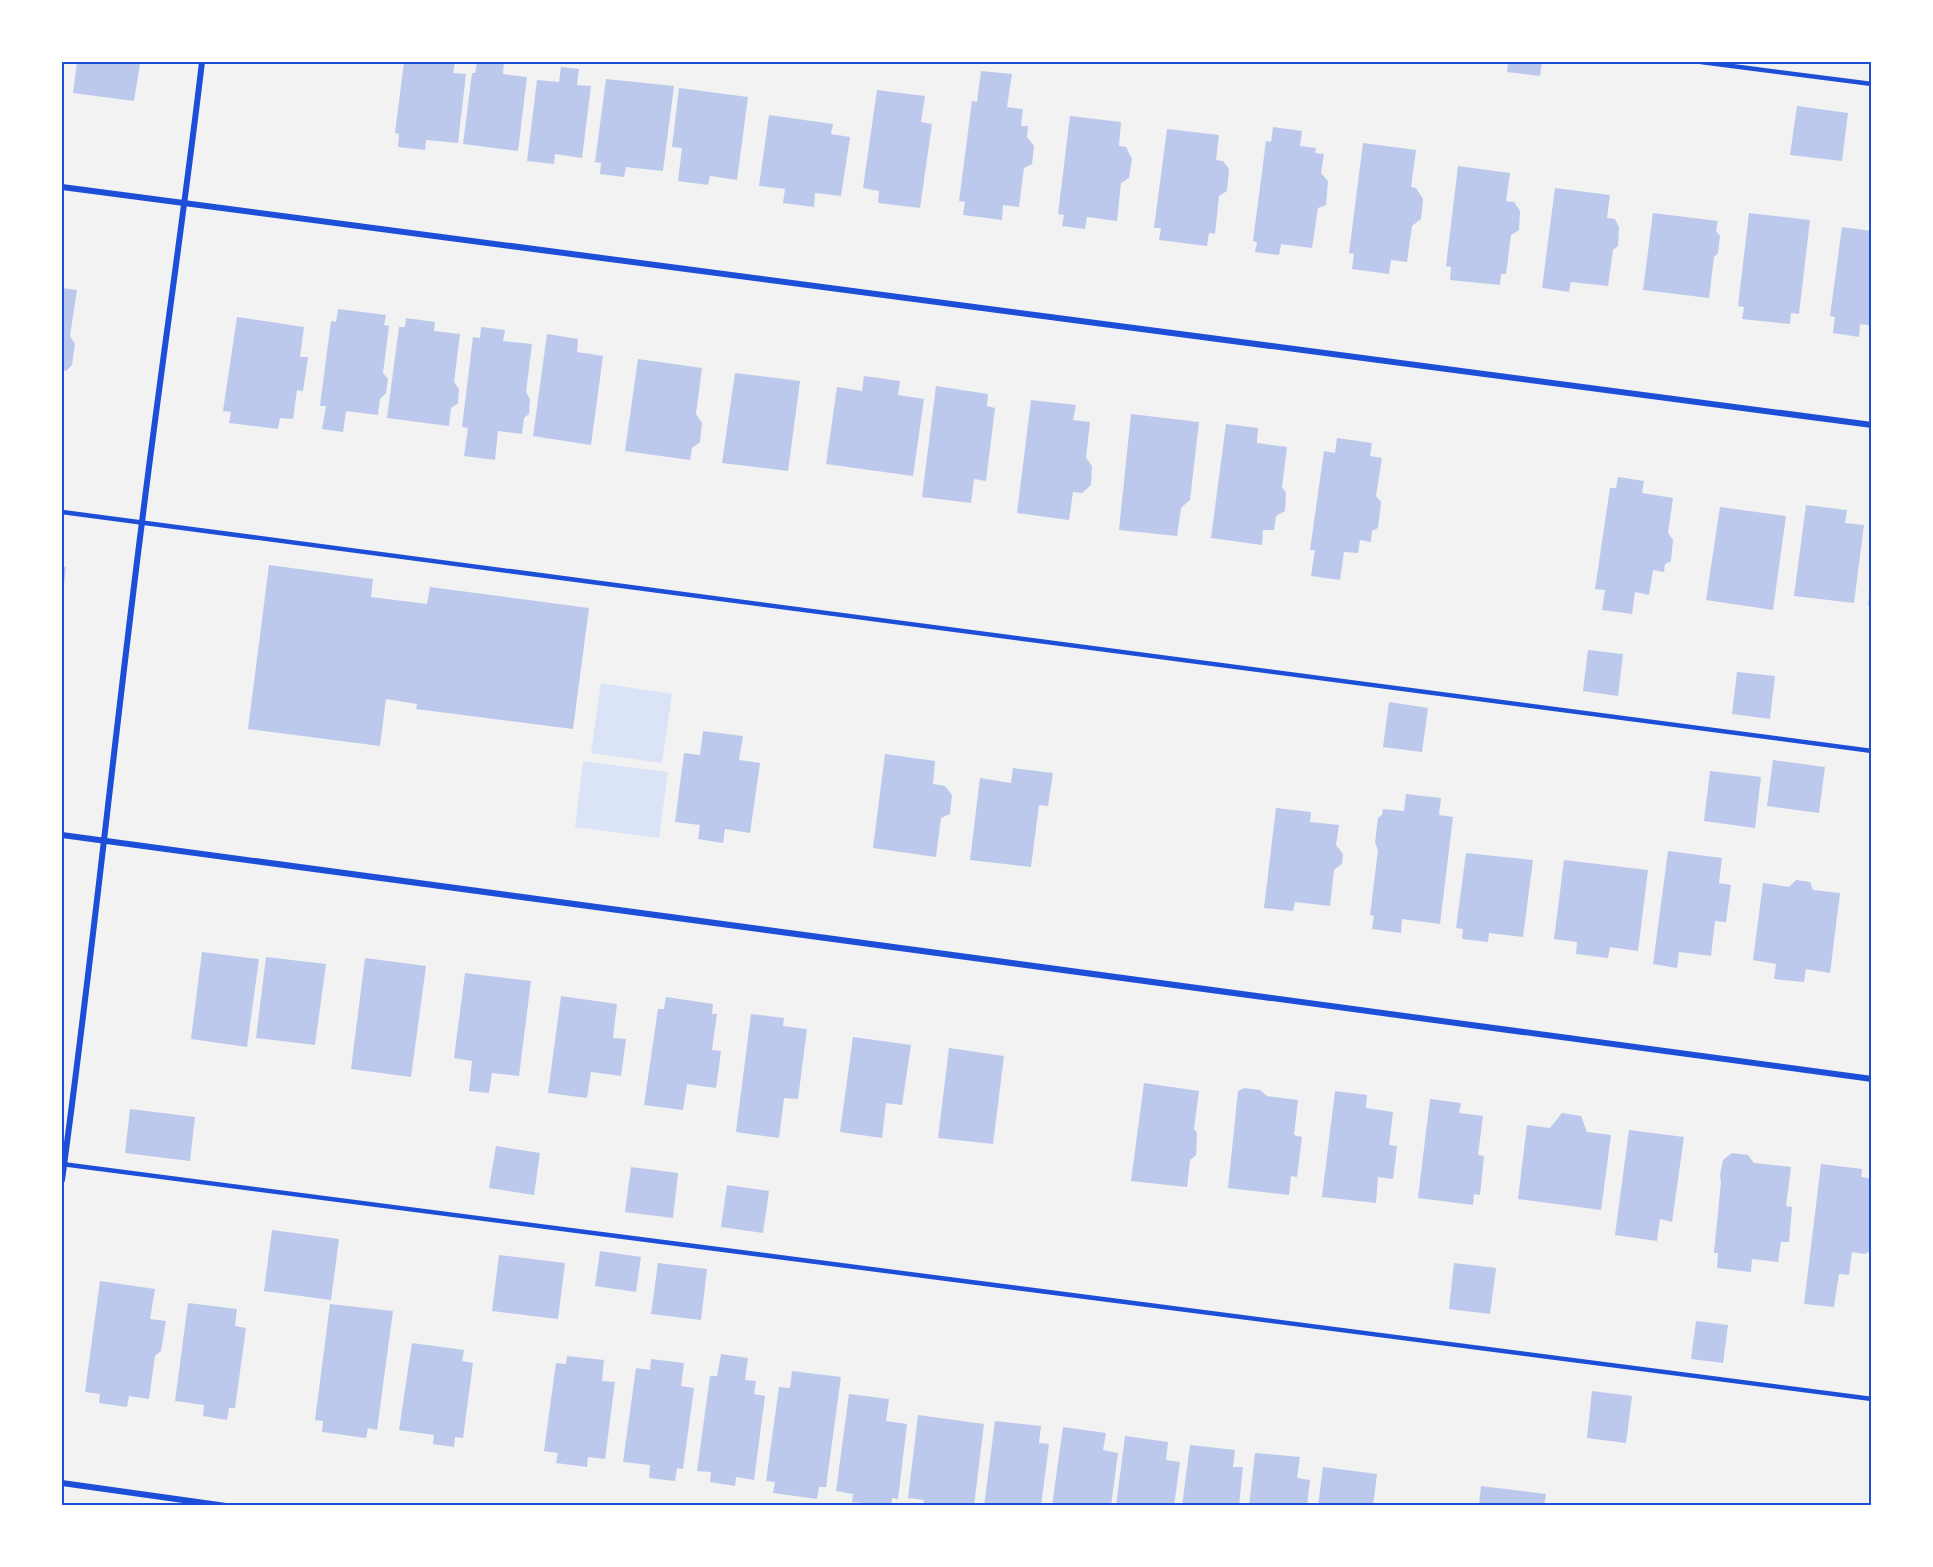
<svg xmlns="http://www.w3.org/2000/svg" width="1933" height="1567" viewBox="0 0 1933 1567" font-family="'Space Grotesk',sans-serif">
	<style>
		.green { fill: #dbe4f7 }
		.building { fill: #bdc9ec }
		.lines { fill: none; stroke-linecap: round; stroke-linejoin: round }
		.service { stroke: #1d4ed8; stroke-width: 4.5 }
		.minor { stroke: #1d4ed8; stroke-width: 6 }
		.neatline { fill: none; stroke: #1d4ed8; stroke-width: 2 }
	</style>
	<rect width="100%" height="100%" fill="#f2f2f2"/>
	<!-- green -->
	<g class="green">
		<path d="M601,683l71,11 -10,69 -71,-10z"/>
		<path d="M583,761l85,11 -9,66 -84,-11z"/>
	</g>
	<!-- building -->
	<g class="building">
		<path d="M77,62h65l-2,2 -6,37 -61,-8z"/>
		<path d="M404,62h51l-2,11 13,1 -8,69 -32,-3 -1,10 -27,-3 1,-13 -4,-1z"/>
		<path d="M477,62h27l-1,12 24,3 -9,74 -55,-7 9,-71h3z"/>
		<path d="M1508,62h34l-2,14 -33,-4z"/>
		<path d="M561,67l18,2 -2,16 14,1 -9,72 -27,-4 -1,10 -27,-3 10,-81 22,2z"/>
		<path d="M981,71l31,3 -5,33 16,2 -2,17h7l-1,11 7,9 -2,18 -8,4 -5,39 -16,-2 -1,15 -39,-5 2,-13 -6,-1 13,-100 5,1z"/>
		<path d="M606,79l68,7 -11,85 -37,-4 -2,10 -24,-3 1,-11 -6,-1z"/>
		<path d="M679,88l69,9 -11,83 -27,-4 -2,9 -30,-4 4,-33 -10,-1z"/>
		<path d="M877,90l48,6 -4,26 11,2 -12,84 -42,-5 1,-12 -16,-3z"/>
		<path d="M1797,106l51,7 -6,48 -52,-6z"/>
		<path d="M769,115l64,9 -2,10 19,3 -9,59 -26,-3 -1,14 -31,-4 2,-14 -26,-3z"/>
		<path d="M1070,116l51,6 -2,24 7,1 6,12 -3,19 -8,5 -4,38 -30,-4 -2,12 -23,-3 2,-11 -6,-1z"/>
		<path d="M1273,127l29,4 -2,15 16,2 -1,5 9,1 -3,19 7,8 -2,24 -8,3 -6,40 -31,-4 -2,11 -24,-3 2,-10 -4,-1 13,-100 5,1z"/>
		<path d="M1167,129l52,6 -3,25 7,1 6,8 -2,22 -8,5 -4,38 -6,-1 -2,13 -48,-6 2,-12h-7z"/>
		<path d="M1363,143l53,7 -5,37 5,1 7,11 -2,20 -9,7 -5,36 -16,-2 -2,14 -37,-5 2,-15 -5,-1z"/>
		<path d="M1458,166l52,7 -4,28 8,1 6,9 -1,19 -8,5 -5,39h-5l-1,11 -50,-5 1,-13 -5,-1z"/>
		<path d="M1555,188l55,7 -3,23 8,1 4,8 -1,19 -5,4 -5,36 -37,-4 -2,10 -27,-4z"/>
		<path d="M1653,213l65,8 -2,10 4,5 -2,17 -4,4 -5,41 -66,-8z"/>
		<path d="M1749,213l61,7 -11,94 -8,-1 -1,11 -48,-5 2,-12 -6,-1z"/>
		<path d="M1842,227l30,4v95l-12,-2 -1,13 -26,-4 2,-16 -5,-1z"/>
		<path d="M62,288l15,2 -7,46 5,8 -3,21 -6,6 -4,-1z"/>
		<path d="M338,309l48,6 -2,10 5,1 -6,47 5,6 -2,14 -6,6 -2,16 -32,-4 -3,21 -21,-3 4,-23h-6l11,-85 5,1z"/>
		<path d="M237,317l67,10 -4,30h8l-5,34 -6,-1 -4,29 -13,-1 -2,11 -49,-6 2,-11 -8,-1z"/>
		<path d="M406,318l29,4 -1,9 26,3 -6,48 5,7 -1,14 -7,5 -2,18 -62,-8 12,-91h6z"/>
		<path d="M481,327l24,3 -2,11 29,3 -6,48 4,7 -1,15 -5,4 -2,16 -24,-3 -3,29 -31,-4 4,-28 -6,-1 11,-90 7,1z"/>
		<path d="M547,334l31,5 -1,13 26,4 -12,89 -58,-9z"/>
		<path d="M638,359l64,9 -6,46 6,9 -2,19 -8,6 -2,12 -65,-9z"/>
		<path d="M735,373l65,8 -12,90 -66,-8z"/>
		<path d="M864,376l36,5 -2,14 26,4 -11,77 -87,-12 11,-77 25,4z"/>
		<path d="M936,386l52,8 -1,12 8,2 -9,73 -12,-2 -3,24 -49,-6z"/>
		<path d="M1031,400l45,5 -3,15 17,2 -4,36 6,8 -1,19 -9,8 -9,-1 -4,28 -52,-7z"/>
		<path d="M1131,414l68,8 -9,78 -9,8 -4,28 -58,-6z"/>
		<path d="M1226,424l32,4 -1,15 30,4 -5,40 4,6 -1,18 -9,5 -2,14h-11l-1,15 -51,-7z"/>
		<path d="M1337,438l35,5 -2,13 12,2 -6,38 5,6 -3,26 -6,3 -1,11 -11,-2 -2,13 -14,-1 -4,28 -29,-4 4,-26h-5l14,-99 11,2z"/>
		<path d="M1618,477l26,4 -2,12 31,5 -5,35 5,7 -2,21 -6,3 -1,8 -11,-2 -4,25 -14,-3 -3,22 -30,-4 3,-20 -10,-1 15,-101h6z"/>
		<path d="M1806,505l41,5 -2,13 19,2 -10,78 -60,-7z"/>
		<path d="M1720,507l66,9 -13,94 -67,-10z"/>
		<path d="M269,565l104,14 -2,18 56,7 3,-17 159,21 -16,121 -157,-20 1,-5 -31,-5 -6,47 -132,-17z"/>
		<path d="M62,566l4,1 -3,26h-1z"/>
		<path d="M1870,588h2v18l-4,-1z"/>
		<path d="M1588,650l35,4 -5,42 -35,-5z"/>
		<path d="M1737,672l38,4 -5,43 -38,-5z"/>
		<path d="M1389,702l39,6 -6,44 -39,-5z"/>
		<path d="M703,731l40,5 -4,24 21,3 -10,70 -25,-4 -2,14 -25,-4 2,-14 -25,-3 9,-69 16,2z"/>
		<path d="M885,754l50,7 -2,23 12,2 7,9 -2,19 -9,4 -5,39 -63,-9z"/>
		<path d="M1773,760l52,7 -6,46 -52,-7z"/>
		<path d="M1013,768l40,5 -5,33 -9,-1 -8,62 -61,-7 10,-82 31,5z"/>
		<path d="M1710,771l51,6 -6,51 -51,-7z"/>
		<path d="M1406,794l35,4 -2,17 14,2 -13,107 -38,-5 -1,14 -29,-4 2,-13 -4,-1 8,-65 -3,-7 3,-25 4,-3 1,-6 21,2z"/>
		<path d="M1276,808l35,4 -1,10 29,3 -3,20 7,9 -1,10 -8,6 -4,36 -35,-4 -2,9 -29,-3z"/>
		<path d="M1668,851l54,7 -3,25 12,2 -5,37 -11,-1 -4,35 -32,-4 -2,16 -24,-4z"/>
		<path d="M1466,853l67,7 -10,77 -34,-4 -1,9 -26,-3 1,-10 -7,-1z"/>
		<path d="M1564,860l84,10 -10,81 -28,-4 -2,11 -32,-4 1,-12 -23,-3z"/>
		<path d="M1796,880l14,2 3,8 27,3 -10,80 -24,-4 -2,13 -30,-3 2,-15 -23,-4 10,-77 26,4z"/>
		<path d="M202,952l57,7 -12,88 -56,-8z"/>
		<path d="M266,957l60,7 -11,81 -59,-7z"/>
		<path d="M365,958l61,8 -15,111 -60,-8z"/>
		<path d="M465,973l66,8 -12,95 -27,-3 -3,20 -20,-2 3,-30 -18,-3z"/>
		<path d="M561,996l56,8 -4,34 13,1 -5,37 -30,-4 -4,26 -39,-5z"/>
		<path d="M666,997l47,7 -1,10h5l-5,36 9,1 -5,37 -29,-4 -4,26 -39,-5 14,-96h6z"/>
		<path d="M751,1014l33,4 -1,8 24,3 -9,70 -14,-1 -5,40 -43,-6z"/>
		<path d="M853,1037l58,8 -9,60 -16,-2 -4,35 -42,-6z"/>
		<path d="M949,1048l55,8 -11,88 -55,-6z"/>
		<path d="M1144,1083l55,8 -5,38 3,4 -1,22 -6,5 -3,27 -56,-6z"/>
		<path d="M1244,1088l16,2 7,6 31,4 -4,35 8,2 -5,40 -6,-1 -2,19 -61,-7 10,-97z"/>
		<path d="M1335,1091l32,4 -1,13 27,4 -4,33 8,1 -4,33 -15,-2 -2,26 -54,-6z"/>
		<path d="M1430,1099l31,4 -2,10 24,3 -5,39 6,1 -4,39 -6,-1 -1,11 -55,-7z"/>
		<path d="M130,1109l65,8 -5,44 -65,-8z"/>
		<path d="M1562,1113l19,3 6,16 24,3 -10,75 -83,-11 9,-74 23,3z"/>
		<path d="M1629,1130l55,7 -12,85 -12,-3 -3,22 -42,-6z"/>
		<path d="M496,1146l44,7 -6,42 -45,-7z"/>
		<path d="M1732,1153l16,2 6,8 37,4 -5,39 6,1 -3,35h-8l-3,20 -26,-3 -1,13 -34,-4 1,-15h-4l7,-71 -1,-7 3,-15z"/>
		<path d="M1821,1164l41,5 -1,8 11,2v71l-7,4 -13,-2 -3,23 -10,-1 -5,33 -30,-3z"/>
		<path d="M631,1167l47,6 -5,45 -48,-6z"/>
		<path d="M727,1185l42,6 -6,42 -42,-6z"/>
		<path d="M272,1230l67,9 -8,61 -67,-9z"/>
		<path d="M600,1251l41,6 -5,35 -41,-6z"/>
		<path d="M499,1255l66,8 -7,56 -66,-8z"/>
		<path d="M658,1263l49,6 -6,51 -50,-6z"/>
		<path d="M1454,1263l42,5 -6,46 -41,-5z"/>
		<path d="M100,1281l55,8 -5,30 16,2 -5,30 -6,5 -6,43 -20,-3 -2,11 -28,-4 1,-9 -15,-2z"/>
		<path d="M188,1303l49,6 -2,17 11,2 -11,80h-6l-2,12 -24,-4 1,-11 -29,-4z"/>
		<path d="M330,1304l63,7 -16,119 -9,-2 -2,10 -44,-6 1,-11 -8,-1z"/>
		<path d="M1696,1321l32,4 -5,38 -32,-4z"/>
		<path d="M412,1343l52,7 -2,11 11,2 -10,75 -8,-1 -1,10 -21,-3 1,-9 -35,-5z"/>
		<path d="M721,1354l27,4 -3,22 11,1 -2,13 11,2 -11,84 -18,-3 -1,9 -25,-4 1,-10 -14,-1 13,-95h7z"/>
		<path d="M567,1356l37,4 -2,21 13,1 -10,77 -17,-2 -1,10 -31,-4 2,-10 -14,-2 12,-88 10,1z"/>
		<path d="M651,1359l33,4 -3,23 13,2 -11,81 -6,-1 -2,13 -26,-3 1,-13 -27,-3 13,-94 14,2z"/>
		<path d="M792,1371l49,6 -15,110h-7l-2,12 -44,-6 2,-11 -9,-1 13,-94 11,1z"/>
		<path d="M1592,1391l40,5 -6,47 -39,-5z"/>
		<path d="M849,1394l40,5 -3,22 21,3 -9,75 -6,-1 -1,8 -39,-4 1,-8 -17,-3z"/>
		<path d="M918,1415l66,9 -10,82h-51l1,-6 -16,-2z"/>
		<path d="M995,1421l46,5 -2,17 10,1 -8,62h-57z"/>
		<path d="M1063,1427l43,6 -3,17 15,3 -7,53h-59z"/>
		<path d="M1125,1436l43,6 -2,18 14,2 -6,44h-58z"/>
		<path d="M1190,1445l45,5 -2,17h10l-4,39h-57z"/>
		<path d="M1255,1453l45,4 -3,21 13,2 -3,26h-58z"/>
		<path d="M1323,1467l54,7 -4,32h-55z"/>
		<path d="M1481,1486l65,8 -2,12h-65z"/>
	</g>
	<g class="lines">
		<!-- service -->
		<g class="service">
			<path d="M1701,62l171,22"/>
			<path d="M62,512l1810,239"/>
			<path d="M62,1164l1810,235"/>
		</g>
		<!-- minor -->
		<g class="minor">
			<path d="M62,187l1810,238"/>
			<path d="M62,835l1810,244"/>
			<path d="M62,1180c30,-219 52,-439 80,-658 19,-154 42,-307 60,-460"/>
			<path d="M62,1483l164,23"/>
		</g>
	</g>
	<!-- border -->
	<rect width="1933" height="1567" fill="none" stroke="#ffffff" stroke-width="126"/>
	<rect x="63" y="63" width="1807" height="1441" class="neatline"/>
</svg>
